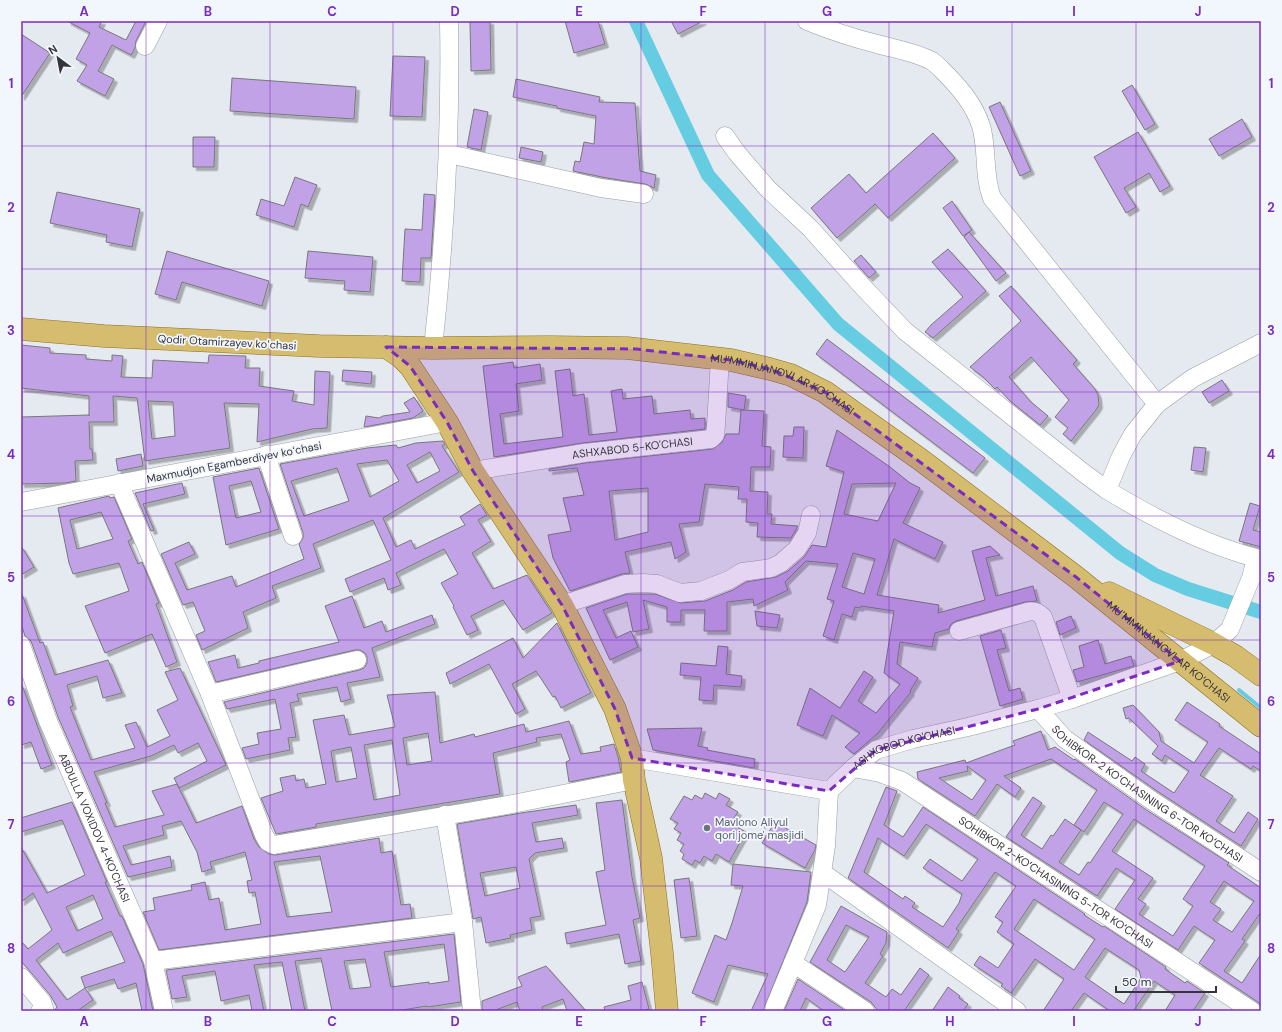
<svg xmlns="http://www.w3.org/2000/svg" width="1282" height="1032" viewBox="0 0 1282 1032" font-family="'DM Sans',sans-serif">
	<style>
		.lines { fill: none; stroke-linecap: round; stroke-linejoin: round }
		.stream { stroke: #65cce2; stroke-width: 4 }
		.canal { stroke: #65cce2; stroke-width: 14 }
		.building { fill: #c1a2e6; stroke: #79777d; fill-rule: evenodd; filter: url(#shadow) }
		.minor-casing { stroke: #9a9ea4; stroke-width: 19 }
		.major-casing { stroke: #8b701d; stroke-width: 23 }
		.minor { stroke: #fff; stroke-width: 18 }
		.major { stroke: #d6bc6e; stroke-width: 22 }
		.marked { fill: #7b2cbf; fill-opacity: 0.2; stroke: #7b2cbf; stroke-width: 3; stroke-dasharray: 8 5; stroke-linejoin: round }
		.grid { fill: none; stroke: #7b2cbf; stroke-width: 1; stroke-opacity: 0.55 }
		.worship-dot { fill: #6b7280; stroke: #f2f7fe; stroke-width: 1.5 }
		.labels { text-anchor: middle; dominant-baseline: central; stroke-width: 3.5; stroke-linejoin: round; paint-order: stroke }
		.street-label { font-size: 11px; fill: #343538; stroke: #f2f7fe }
		.worship-label { font-size: 11px; fill: #5b616d; stroke: #f2f7fe; text-anchor: start }
		.neatline { fill: none; stroke: #7b2cbf; stroke-width: 1.5 }
		.grid-label { font-size: 13px; text-anchor: middle; font-weight: bold; fill: #7b2cbf }
	</style>
	<defs>
		<filter id="shadow"><feDropShadow dx="3.5" dy="3.5" stdDeviation="0" flood-color="#0004"/></filter>
	</defs>
	<rect width="100%" height="100%" fill="#e5e9f0"/>
	<g class="lines">
		<!-- stream -->
		<path class="stream" d="M1239,690l22,18"/>
		<!-- canal -->
		<path class="canal" d="M636,21l72,154 130,149 282,229 35,22 33,14 73,23"/>
	</g>
	<!-- building -->
	<g class="building">
		<path d="M67,21h35l-3,6 27,13 10,-19h10l-10,20 -1,7 -4,7 -19,-10 -14,26 16,8 -9,17 -28,-15 10,-16 -11,-6 14,-26z"/>
		<path d="M470,21h20l1,49 -20,1z"/>
		<path d="M565,21h33l7,23 -31,9z"/>
		<path d="M671,21h32l-25,13z"/>
		<path d="M21,34l29,19 -29,44z"/>
		<path d="M393,56l32,1 -3,60 -32,-1z"/>
		<path d="M232,78l124,9 -2,32 -124,-8z"/>
		<path d="M516,79l84,18 -1,5 36,1 5,68 16,4 -2,13 -9,-4 -38,-6 -34,-7 2,-10 5,1 4,-20 10,2 2,-28 -39,-8v-2l-44,-9z"/>
		<path d="M1132,85l23,39 -10,6 -23,-39z"/>
		<path d="M1000,102l31,69 -11,5 -31,-69z"/>
		<path d="M474,109l14,3 -7,38 -14,-3z"/>
		<path d="M1242,119l10,18 -33,19 -10,-17z"/>
		<path d="M1138,132l32,54 -10,6 -11,-19 -25,15 12,19 -10,6 -32,-56z"/>
		<path d="M933,133l22,25 -67,60 -13,-14 -38,34 -26,-30 38,-34 17,19z"/>
		<path d="M193,137h22l-1,30h-21z"/>
		<path d="M521,147l22,5 -2,10 -22,-4z"/>
		<path d="M295,177l22,8 -9,22 -7,-3 -7,23 -38,-12 5,-16 23,7z"/>
		<path d="M57,192l83,17 -8,38 -26,-5 1,-7 -57,-12z"/>
		<path d="M424,194l11,1 -4,63h-10l-1,24 -18,-1 3,-52 17,1z"/>
		<path d="M952,201l20,29 -9,6 -20,-28z"/>
		<path d="M969,232l37,41 -10,8 -32,-44z"/>
		<path d="M948,249l38,42 -53,47 -8,-6 6,-7 32,-28 -31,-35z"/>
		<path d="M167,251l102,30 -7,25 -80,-24 -6,18 -21,-6z"/>
		<path d="M308,251l65,6 -3,35 -26,-2 1,-9 -40,-3z"/>
		<path d="M861,255l15,17 -7,6 -15,-17z"/>
		<path d="M1011,286l66,74 -4,4 22,25 3,6 1,10 -3,5 -25,31 -8,-7 5,-6 -13,-11 14,-17 -38,-43 -22,20 22,25 17,14 -8,9 -30,-24 -13,-14 -2,2 -12,-12 -13,-10 51,-46 -22,-25z"/>
		<path d="M827,339l158,119 -12,15 -157,-119z"/>
		<path d="M21,345l29,3v5l36,2v4l26,2v-6l11,1 -2,21 31,1 1,-18 55,3 1,-8 37,1 -1,12h15l-1,18 35,5 -2,10 22,4 1,-34 15,1 -3,56 -15,1 -55,13 2,-38 -35,-1 6,45 -85,13 -8,-63 -24,-2 1,26h-25l1,27h2l1,11 -18,1 1,20 -11,2 -44,1v-67l68,-2v1v-20l-68,-8zM148,401l25,1 2,34 -23,3z"/>
		<path d="M513,362l1,6 26,-4 2,16 -26,4 3,27 -19,3 4,30 59,-7 -8,-66 15,-2 3,27 11,-2 5,41 28,-3 -6,-41 11,-2 1,10 29,-3 2,18 36,-4 1,9 14,-1v11l-122,14 -89,14 -11,-91z"/>
		<path d="M343,370l29,2 -1,12 -29,-3z"/>
		<path d="M1222,380l7,11 -20,12 -7,-11z"/>
		<path d="M728,393l18,3 -2,14 -16,-3z"/>
		<path d="M414,397l9,14 -10,7 -49,9 2,-11 13,2 4,-2 27,-4 -6,-9z"/>
		<path d="M741,410l23,1 -2,35 9,1 -1,20h-19l-1,24 18,1 -1,22h5l-1,10 27,2 -7,12 -34,-1 1,-14 -12,-1 1,-23h-9l1,-12 -34,-3 -6,38 -20,2 7,28 -11,7 -4,-17 -46,10 5,21 -8,1 -52,17 -17,-33 -5,-23 23,-4 -8,-33 21,-3 -7,-27 -28,3v-2l36,-6 128,-14 9,-7 4,-8h13zM648,488v44l-33,8 -6,-49z"/>
		<path d="M794,427h10l-1,31 -20,-1 1,-21h9z"/>
		<path d="M837,430l53,37 20,16 10,5 -17,35 40,19 -8,17 -41,-20 -17,56 62,10 -1,8 47,-13 -13,-49 18,-5 10,9 -14,3 10,38 37,-10 4,15 -12,1 -69,19 -5,3 -2,5 -14,4 -3,14 -32,-5 -3,22 21,14 -8,13 1,1 -33,41 -24,21 -9,-7 15,-14 -28,-18 -9,21 -26,-11 13,-37 30,20 24,-37 9,6 -15,24 18,12 24,-29 -16,-11 10,-62 -33,-5 -1,2 -5,-1 -3,10 -10,-3 -8,26 -11,-4 11,-35 -7,-2 11,-35 -32,-3 -21,21 3,8 -34,16 -1,-7 -26,3v29h-23l1,-21h-24v12h-14v-15l-24,-7 6,29 -16,3 -6,-30 -24,8 13,28 15,-7 7,16 -28,13 -24,-52 41,-14h28l26,9 24,-2 28,-11 13,-8 30,-5 12,-6 16,-14 8,-12 14,2 18,-75 -18,-6zM896,483l-18,38 -34,-7 8,-30zM853,553l22,6 -11,35 -22,-7z"/>
		<path d="M443,441l2,3 -3,2 17,26 -76,46 13,29 15,-7 4,9 50,-24 -5,-8 20,-13 7,11 -9,5 13,21 -19,12 21,36 34,-14 25,38 -29,17 -20,-30 -32,16 7,14 -11,5 -14,-28 1,-1 -13,-23 17,-9 -14,-25 -48,24 5,12 -13,5 -4,-12 -34,14 -5,-13 46,-19 -18,-40 -60,24 8,24 -49,18 4,12 -33,14 5,16 -46,22 -6,-15 9,-4 -12,-29 -10,3 -22,-51 28,-12 6,12 -20,9 12,27 45,-14 4,11 68,-28 -5,-15 4,-6v-5l-23,-69 87,-16 29,-3 2,3 18,-5zM430,452l10,19 -23,12 -10,-18zM387,460l12,21 -29,16 -13,-33zM337,468l12,33 -45,15 -13,-35z"/>
		<path d="M1194,447l12,1 -3,24 -12,-2z"/>
		<path d="M141,454l2,12 -25,5 -2,-12z"/>
		<path d="M259,468l20,61 -53,16 -13,-68zM251,481l10,31 -25,6 -7,-32z"/>
		<path d="M182,483l3,11 -42,10 11,26 -3,1 -16,-38z"/>
		<path d="M109,496l1,2 4,-1 18,42 -4,2 10,23 4,-2 17,41 -3,1 21,58 -11,5 -14,-33 -47,19 -20,-47 44,-15 -10,-28 -46,11 -4,-11 -11,-55zM101,512l12,27 -36,10 -7,-29z"/>
		<path d="M1250,503l10,3 -7,24 8,2v15l-22,-6z"/>
		<path d="M21,546l13,21 -13,8z"/>
		<path d="M21,594h1l18,49 3,-1 12,33 53,-15 14,33 -19,5 -6,-22 -30,9 6,21 -3,1 21,53 44,-12 -10,-23 11,-3 11,25 23,-11 -13,-26 21,-10 -13,-28 15,-4 46,97 -47,23 17,35 46,-17 12,33 5,8 10,7 6,1 104,-17 2,15 11,-2 9,54 9,-1 2,14 -253,32 -16,-38 12,-2 -2,-12 39,-8 -1,-5 14,-3 4,18 10,-2 6,32 36,-6 -6,-32 -6,1 -2,-12 5,-1 -7,-28 -35,10 2,7 -10,3 -5,-20 -16,-31 -19,5 2,9 -41,11 8,19 39,-9 2,11 -44,10 -70,-160 -27,-76 -6,-5 -4,-12zM198,743l9,18 -33,17 5,10 -2,-4 -25,7 12,24 -49,12 -10,-24h2l-13,-31 57,-16 23,-11 4,8zM320,856l12,56 -45,5 -13,-55z"/>
		<path d="M352,596l12,32 18,-7 4,11 46,-17 3,9 -63,24 8,29 -33,6 4,16 -10,3 -4,-15 -40,7 2,7 -9,2 6,34 -8,1 2,12 -44,9 -4,-11 17,-4 -2,-11 24,-4 -6,-30 -48,10 -3,-7 135,-32 5,-2 3,-5v-6l-2,-4 -5,-3h-5l-139,32 -8,-20 27,-7 3,13 21,-5v-2l80,-19 -14,-36z"/>
		<path d="M755,611l25,4 -3,13 -20,-2z"/>
		<path d="M1071,616l5,12 -16,7 -4,-13z"/>
		<path d="M557,623l34,70 -30,15 -6,-12 -2,1 -17,-26 -24,13 13,25 -9,5 -27,-50 -39,20 -4,-11 67,-35 10,20z"/>
		<path d="M1001,630l5,18 -9,2 12,41 11,-3 3,11 -23,7 -20,-70z"/>
		<path d="M1098,640l7,24 26,-8 3,10 -57,16 -4,-12 11,-3 -5,-21z"/>
		<path d="M718,646l10,1 -2,27 16,2 -1,11 -27,-2 -1,16 -14,-1 2,-23 -21,-2 1,-12 35,3z"/>
		<path d="M21,685h1l30,80 -11,4 -10,-27 -10,3z"/>
		<path d="M435,692l5,51 34,-9 1,3 49,-13 2,8 43,-11 12,33 20,-3 -1,-4 14,-3 4,13 3,15 -52,10 -3,-20 4,-2 -9,-26 -25,4 1,4 -44,11 7,41 -184,30v3l-40,7 -15,-36 22,-7 -3,-13 15,-3 1,6 8,-2 2,9 20,-4 -13,-64 31,-5 5,20 46,-8 -8,-32zM428,733l4,28 -25,4 -4,-27zM392,740l8,55 -26,5 -10,-55zM351,747l6,31 -21,4 -5,-31z"/>
		<path d="M1187,702l33,22 -1,2 42,28v17l-8,-5 -2,3 -32,-21 -19,27 33,21 -17,25 18,12 14,-21 10,7 -17,27 -84,-55 -73,-51 4,-8 44,29 3,-4 10,7 -4,7 33,22 15,-22 -24,-16 -3,6 -10,-7 6,-8 -29,-28 -3,1 -3,-11 10,-3 26,27 2,9 33,22 14,-21 -33,-22z"/>
		<path d="M702,728l-4,18 10,2 -1,2 48,9 -1,9 -101,-18 -6,-21z"/>
		<path d="M1041,731l7,19 7,-3 19,13 1,-1 70,50 84,54 -2,2 34,23v24l-19,27 3,2 -21,30 18,12 19,-29v52l-3,-4 -59,-39 16,-23 -21,-14 -16,24 -63,-41 20,-29 -19,-12 -19,28 -91,-59 27,-40 9,6 -21,32 21,14 9,-14 2,1 12,-17 7,5 9,6 -22,32 20,13 9,-13 2,1 33,-49 -19,-12 -20,30 -10,-7 23,-35 -46,-31 -47,17 17,12 -6,9 -18,-13 -22,32 -57,-37 -1,-7 48,-12 1,3 49,-18 -2,-4zM967,766l19,14 -14,20 -33,-22 29,-7zM1134,819l71,47 -22,33 10,7 -20,30 -34,-22 7,-10 -8,-5 15,-21 -41,-27zM1224,881l30,20 -22,31 -19,-12 8,-11 -11,-7z"/>
		<path d="M886,787l11,4 -13,34 19,12 20,-30 162,107 -1,1 19,12 1,-1 62,41 -1,2 20,14 2,-2 18,12 -12,18h-28l10,-16 -21,-14 -20,29 1,1h-25l-26,-18 -13,18h-28l21,-32 -29,-20 -24,34 -10,-7 2,-2 -29,-19 6,-9 18,12 16,-24 -17,-12 6,-10 -8,-5 21,-31 -21,-14 -39,57 3,2 -11,17 -100,-70zM926,824l52,35 -16,22 -32,-22 -7,9 39,26 -3,9 -16,24 -31,-20 3,-4 -10,-7 -2,3 -39,-27 14,-34 26,18zM1034,899l61,40 -21,31 -60,-41zM1105,948l34,22 2,8 -17,26 -39,-27z"/>
		<path d="M705,793l11,6 3,-6 11,6 -4,6 12,7 -4,6 4,2 -3,6 11,6 -17,30 -13,-8 -4,7 -8,-5 -4,7 -5,-3 -3,5 -10,-6 2,-5 -4,-3 4,-7 -7,-4 4,-7 -7,-4 4,-6 -8,-4 14,-23 8,4 3,-5 7,4z"/>
		<path d="M622,800l10,77 8,41 -7,2 8,41 -16,3 -6,-30 -52,10 -2,-11 41,-8 -10,-53 9,-2 -9,-67z"/>
		<path d="M72,802l35,80h-2l15,34h2l21,48 10,47h-11l-6,-28 -18,6 -4,-10 -29,9 8,12 -16,11h-23l3,-4 -7,-12 -29,-34v-20l7,8 24,-19 -19,-37 -12,9v-55l26,46 38,-18 -23,-55 -41,12v-14zM93,895l10,24 -26,12 -11,-24zM111,931l14,31 -44,15 4,11 -18,12 -31,-40 22,-17 5,10z"/>
		<path d="M576,805l2,10 -46,8 4,19 26,-4 2,10 -29,5 -6,6 12,57 -11,2 2,12 -22,5 1,3 -25,5 -5,-26 -8,2 -16,-95 64,-11zM516,867l4,21 -35,8 -5,-23z"/>
		<path d="M775,822l41,23 -1,5 -10,18 -43,-25z"/>
		<path d="M733,864l78,8 -4,30 -44,109h-12l17,-37 -40,-9 -14,37 -22,-9 23,-58 11,5 6,-17 11,-37 -12,-1z"/>
		<path d="M689,878l8,58 -16,2 -7,-58z"/>
		<path d="M841,906l46,26 -1,11 -6,11 3,2 -18,27 21,14 6,-8 9,6 19,-27 9,7 -25,36h-26l-7,-9 -61,-40zM846,925l23,12 -24,35 -18,-12z"/>
		<path d="M454,934l7,68 -33,5 -1,-1 -31,5h-64l-11,-53 -26,3 10,50h-13l-10,-49 -28,3 10,46h-12l-3,-16 -28,6 -6,-30 -33,5 5,21 -15,2 -6,-29zM444,944l5,37 -20,3v-2l-38,5 -7,-35zM365,959l6,28 -21,2 -6,-28z"/>
		<path d="M546,966l40,45h-19l-4,-12 -21,8 1,4h-23l-3,-9 -24,9h-11v-10l40,-15 -4,-9z"/>
		<path d="M798,979l48,32h-22l-18,-13 -6,13h-16z"/>
		<path d="M642,982l7,27 -7,2h-37l-1,-4 27,-7 -3,-14z"/>
		<path d="M948,987l12,9 -1,2 9,6 -5,7h-31z"/>
	</g>
	<g class="lines">
		<!-- minor casing -->
		<g class="minor-casing">
			<g id="minor">
				<path d="M145,46l13,-25"/>
				<path d="M725,136l12,17 30,35 43,40 53,59 42,44 180,143 22,16"/>
				<path d="M449,154l152,34 43,6"/>
				<path d="M433,348c12,-109 18,-218 16,-327"/>
				<path d="M1157,404l36,-26 68,-35"/>
				<path d="M266,455l27,81"/>
				<path id="s1" d="M473,471l111,-18 127,-14 4,-4 1,-10 4,-66"/>
				<path d="M119,483l91,211 54,141 4,7 6,3 228,-39 132,-26"/>
				<path d="M21,502l426,-80"/>
				<path d="M562,605l63,-21 18,-1 14,1 23,9 21,-2 28,-11 13,-8 29,-4 10,-5 16,-14 10,-16 4,-18"/>
				<path d="M959,631l68,-19c7,-2 11,0 16,5l29,82"/>
				<path id="s2" d="M21,645l27,76 105,240 11,50"/>
				<path d="M210,694l147,-34"/>
				<path id="s3" d="M1038,709l27,30 86,61 110,72"/>
				<path id="s4" d="M632,758l197,33 24,-23 23,-18 37,-11 55,-12 70,-18 34,-10 108,-38 34,-17 16,-15 21,-51 5,-20c-53,-14 -103,-40 -149,-68l14,-34 12,-22 24,-30 -165,-206c-9,-23 -4,-49 -11,-72 -7,-22 -22,-39 -38,-55 -3,-3 -7,-7 -11,-10 -17,-9 -37,-12 -55,-17 -24,-6 -48,-14 -70,-23"/>
				<path id="s5" d="M853,768l27,5 22,8 350,230"/>
				<path d="M445,815l18,107 9,89"/>
				<path d="M823,873l194,138"/>
				<path d="M153,961l310,-39"/>
				<path d="M793,963l72,48"/>
				<path d="M21,977l21,25 2,6 -4,3"/>
				<path d="M773,1011l44,-106 9,-59 3,-55"/>
			</g>
		</g>
		<!-- major casing -->
		<g class="major-casing">
			<g id="major">
				<path id="s6" d="M21,329l83,7 215,10 114,2 117,-1 77,1 104,12 39,9 21,6 34,17 96,68 155,117 185,149"/>
				<path d="M386,347l15,10 9,9 37,56 26,49 89,134 53,104 17,49 2,22 17,78 11,95 5,58"/>
				<path d="M1109,593l105,51 21,12 26,19"/>
			</g>
		</g>
		<!-- minor -->
		<use href="#minor" class="minor"/>
		<!-- major -->
		<use href="#major" class="major"/>
	</g>
	<!-- marked area -->
	<path class="marked" d="M386,347l250,2 95,11 39,9 55,23 251,185 104,84 -142,48 -162,41 -47,41 -197,-33 -17,-49 -53,-104 -89,-134 -26,-49 -37,-56z"/>
	<!-- grid -->
	<path class="grid" d="M146,21v990M270,21v990M393,21v990M517,21v990M641,21v990M765,21v990M889,21v990M1012,21v990M1136,21v990M21,146h1240M21,269h1240M21,392h1240M21,516h1240M21,640h1240M21,763h1240M21,886h1240"/>
	<!-- markers -->
	<circle class="worship-dot" cx="707" cy="828" r="4"/>
	<g class="labels">
		<!-- street labels -->
		<g class="street-label">
			<text transform="translate(227 342) rotate(3)">Qodir Otamirzayev koʻchasi</text>
			<text stroke="none"><textPath href="#s6" startOffset="768">MU’MMINJANOVLAR KO‘CHASI</textPath></text>
			<text stroke="none"><textPath href="#s1" startOffset="161">ASHXABOD 5-KO'CHASI</textPath></text>
			<text transform="translate(234 462) rotate(-11)">Maxmudjon Egamberdiyev koʻchasi</text>
			<text stroke="none"><textPath href="#s6" startOffset="1242">MU’MMINJANOVLAR KO‘CHASI</textPath></text>
			<text stroke="none"><textPath href="#s4" startOffset="289">ASHXOBOD KO'CHASI</textPath></text>
			<text stroke="none"><textPath href="#s3" startOffset="139">SOHIBKOR-2 KO‘CHASINING 6-TOR KO‘CHASI</textPath></text>
			<text stroke="none"><textPath href="#s2" startOffset="197">ABDULLA VOXIDOV 4-KO'CHASI</textPath></text>
			<text stroke="none"><textPath href="#s5" startOffset="235">SOHIBKOR 2-KO‘CHASINING 5-TOR KO‘CHASI</textPath></text>
		</g>
		<!-- worship labels -->
		<g class="worship-label">
			<text x="715" y="822">Mavlono Aliyul<tspan x="715" dy="13">qori jome' masjidi</tspan></text>
		</g>
	</g>
	<!-- border -->
	<rect width="1282" height="1032" fill="none" stroke="#f2f7fe" stroke-width="44"/>
	<!-- north arrow -->
	<g transform="translate(58 58) rotate(328)" stroke="#f2f7fe" stroke-width="3" paint-order="stroke">
	<path d="M0-3L7 15L0 10L-7 15Z" fill="#343538"/>
	<text y="-6" font-size="11" font-weight="bold" text-anchor="middle" fill="#343538">N</text>
	</g>
	<!-- scale -->
	<path d="M1116 986v6h100v-6" fill="none" stroke="#343538" stroke-width="2"/>
	<text x="1122" y="986" font-size="12" fill="#343538" stroke="#f2f7fe" stroke-width="3" paint-order="stroke">50 m</text>
	<rect x="22" y="22" width="1238" height="988" class="neatline"/>
	<g class="grid-label">
		<text x="84" y="16">A</text>
		<text x="208" y="16">B</text>
		<text x="332" y="16">C</text>
		<text x="455" y="16">D</text>
		<text x="579" y="16">E</text>
		<text x="703" y="16">F</text>
		<text x="827" y="16">G</text>
		<text x="950" y="16">H</text>
		<text x="1074" y="16">I</text>
		<text x="1198" y="16">J</text>
		<text x="11" y="88">1</text>
		<text x="1271" y="88">1</text>
		<text x="11" y="212">2</text>
		<text x="1271" y="212">2</text>
		<text x="11" y="335">3</text>
		<text x="1271" y="335">3</text>
		<text x="11" y="459">4</text>
		<text x="1271" y="459">4</text>
		<text x="11" y="582">5</text>
		<text x="1271" y="582">5</text>
		<text x="11" y="706">6</text>
		<text x="1271" y="706">6</text>
		<text x="11" y="829">7</text>
		<text x="1271" y="829">7</text>
		<text x="11" y="953">8</text>
		<text x="1271" y="953">8</text>
		<text x="84" y="1026">A</text>
		<text x="208" y="1026">B</text>
		<text x="332" y="1026">C</text>
		<text x="455" y="1026">D</text>
		<text x="579" y="1026">E</text>
		<text x="703" y="1026">F</text>
		<text x="827" y="1026">G</text>
		<text x="950" y="1026">H</text>
		<text x="1074" y="1026">I</text>
		<text x="1198" y="1026">J</text>
	</g>
</svg>
